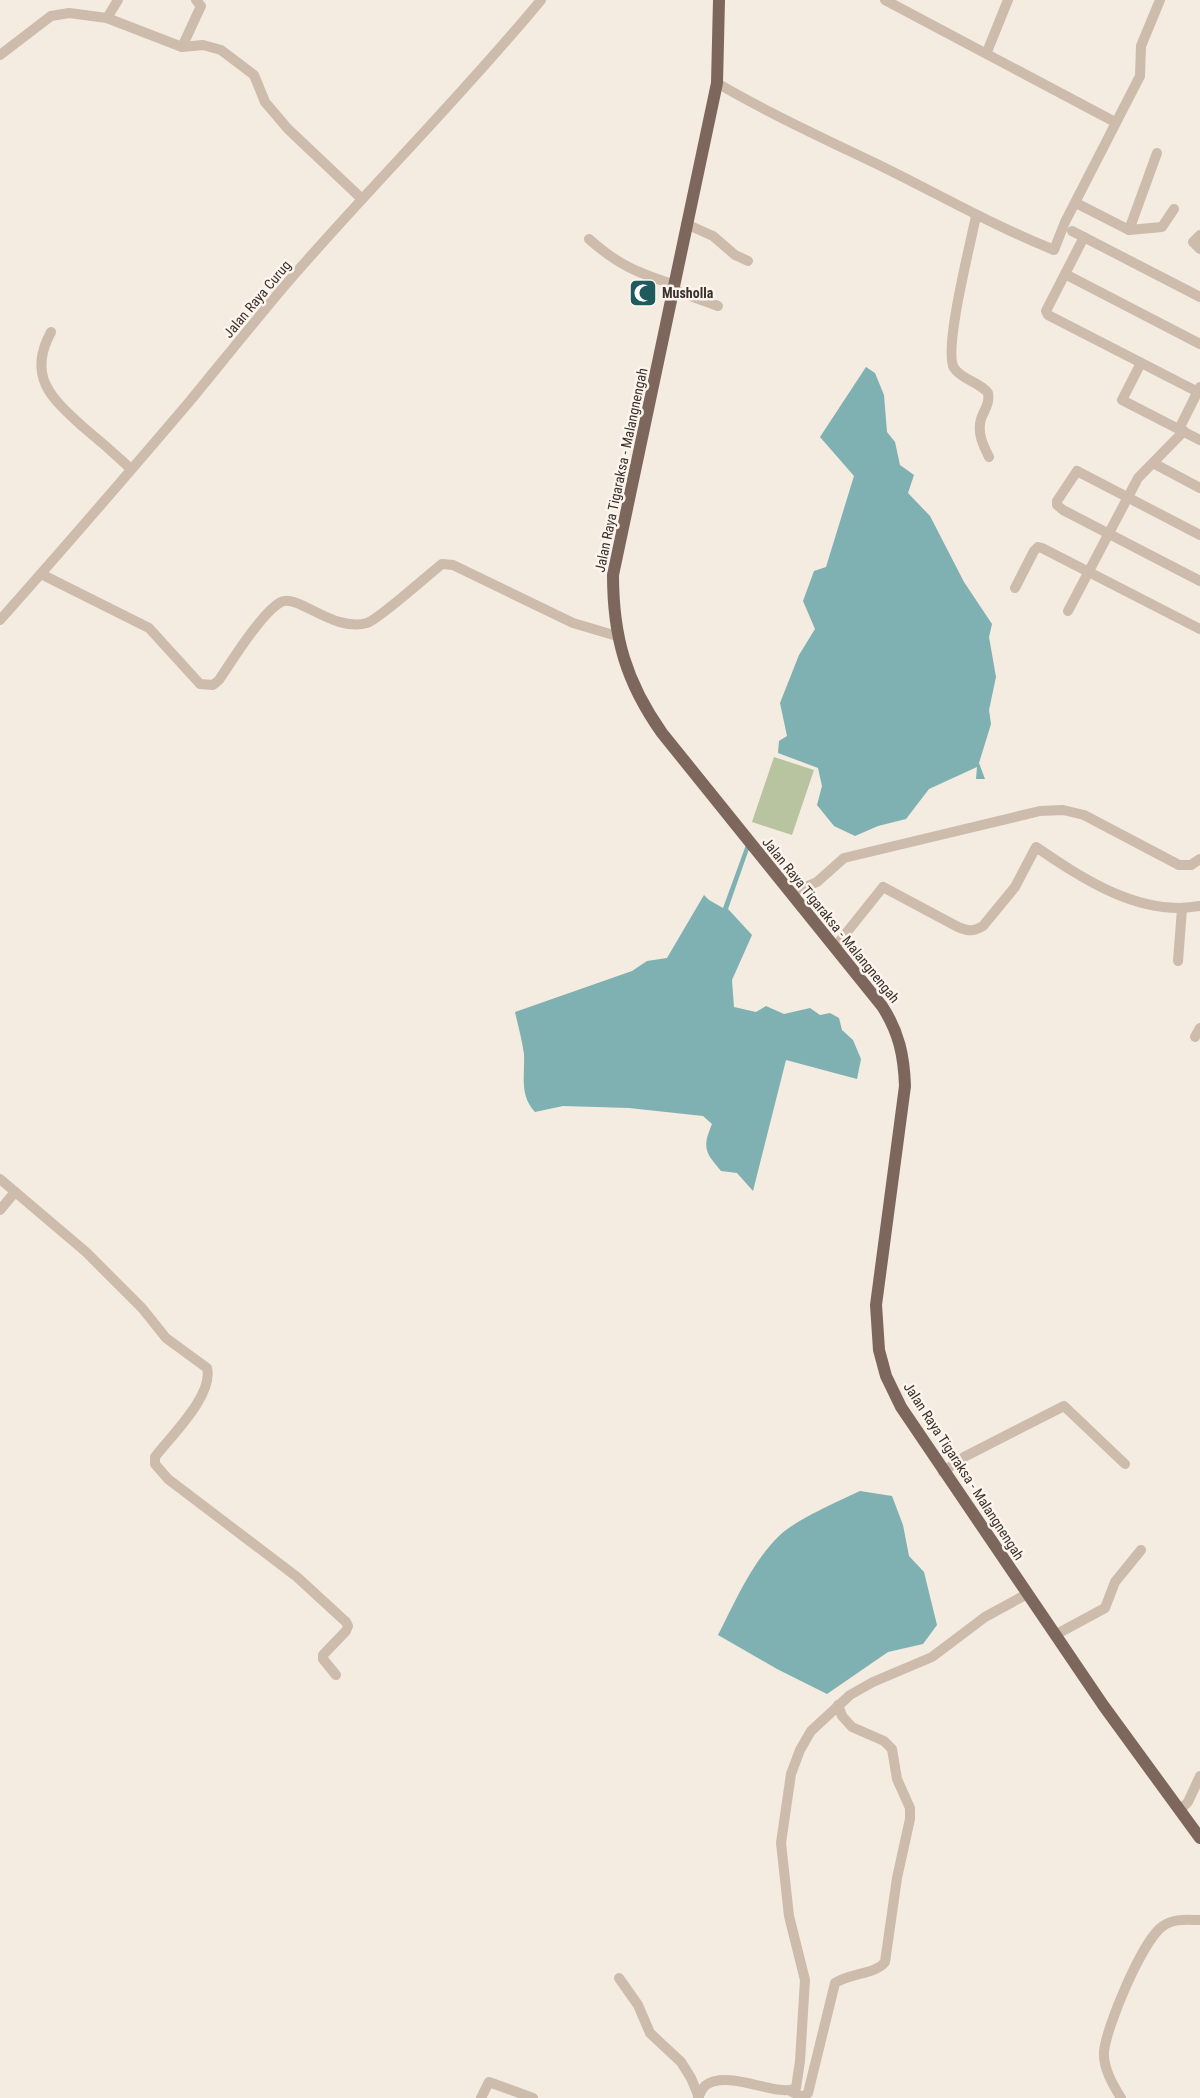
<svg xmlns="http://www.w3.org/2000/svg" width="1200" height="2098" viewBox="0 0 1200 2098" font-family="'Roboto Condensed',sans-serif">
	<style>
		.green { fill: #b8c4a0 }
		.water { fill: #7fb0b2 }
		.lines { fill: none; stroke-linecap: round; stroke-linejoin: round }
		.minor { stroke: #cdbbac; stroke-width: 10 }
		.major { stroke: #7d675c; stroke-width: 12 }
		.labels { text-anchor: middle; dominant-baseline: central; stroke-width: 5; stroke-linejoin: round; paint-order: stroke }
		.poi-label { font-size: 14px; font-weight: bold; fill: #3b302b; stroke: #fbf5ee; text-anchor: start }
		.street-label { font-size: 14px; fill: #3b302b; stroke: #fbf5ee }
	</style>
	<rect width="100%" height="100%" fill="#f4ebe1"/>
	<!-- green -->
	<path class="green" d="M774,757l40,13 -22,65 -40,-13z"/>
	<!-- water -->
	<g class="water">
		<path d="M866,367l9,6 9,22 3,37 8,10 5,23 14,10 -6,18 22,23 34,66 28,42 -3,13 7,40 -7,33 2,14 -12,39 6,16h-9l1,-12 -48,22 -23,30 -28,7 -23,10 -21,-10 -17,-21 5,-19 -4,-18 -40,-15 1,-12 8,-5 -7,-33 19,-48 16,-26 -12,-28 11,-30 12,-4 28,-91 -34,-39z"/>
		<path d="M746,845l3,4 -21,60 24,26 -20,45 2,27 22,5 10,-6 18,8 26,-6 10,7 10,-2 9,5 3,12 11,10 8,19 -4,20 -71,-19 -33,131 -16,-18 -16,-2c-16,-19 -19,-23 -9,-47l-9,-8 -74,-8 -66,-2 -28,6c-16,-17 -10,-37 -11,-58 -2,-14 -6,-29 -9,-42l117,-41 15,-10 20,-3 37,-63 5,5 14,8z"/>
		<path d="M860,1491l32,5 11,29 6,31 15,16 13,53 -14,19 -35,8 -61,42 -50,-25 -59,-34c17,-33 34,-73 61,-99 16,-16 60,-35 81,-45z"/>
	</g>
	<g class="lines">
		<!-- minor -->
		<g class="minor">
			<path d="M885,0l230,122"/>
			<path d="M107,18l11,-18"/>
			<path d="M182,47l19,-41 -5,-6"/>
			<path d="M987,52l21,-52"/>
			<path d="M0,55l51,-39 18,-3 38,5 75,29 21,-2 18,5 33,25 11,27 23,27 74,70"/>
			<path d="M717,83c53,31 110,57 166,84 57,28 111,59 171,83l11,-28 75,-146 1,-30 19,-46"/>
			<path d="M1076,203l53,27 33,-3 12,-18"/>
			<path d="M976,216c-5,26 -33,134 -22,152 8,12 26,14 34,25 2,11 -4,17 -7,26 -4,14 2,26 8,38"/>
			<path d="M686,224l27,12 22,19 13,6"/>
			<path d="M1129,230l28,-77"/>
			<path d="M1072,231l128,66"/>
			<path d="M1200,235l-7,7 7,7"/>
			<path d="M1084,237l-38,74 2,4 152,78"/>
			<path d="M589,239c29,26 49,34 86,46"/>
			<path d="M1065,274l135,70"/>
			<path d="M674,290l44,16"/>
			<path d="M51,332c-24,44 0,66 31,94 17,14 33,28 49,43"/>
			<path d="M1141,363l-19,37 78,40"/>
			<path d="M1179,429l21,-42"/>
			<path d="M1153,463l47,25"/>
			<path d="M1200,535l-123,-64 -20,30v4l6,5 137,71"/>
			<path d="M41,574l108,54 51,56 13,1 6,-5c13,-19 43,-68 62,-78 16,-9 53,31 86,21 11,-3 62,-49 75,-59l11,1 120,58 44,13"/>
			<path d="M1015,588l19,-37 4,-4 4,1 158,81"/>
			<path d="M1068,611l70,-133 46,-47"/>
			<path d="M0,620c64,-72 127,-145 190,-219 32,-39 64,-79 97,-118 83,-96 173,-185 254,-283"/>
			<path d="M791,893l26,-11 27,-24 196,-47 23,-1 21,5 95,50h12l9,-6"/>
			<path d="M835,947l48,-60 75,40c10,4 15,5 25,-1l32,-39 21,-40c47,32 104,70 164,59"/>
			<path d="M1178,961l4,-52"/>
			<path d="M1195,1037l5,-9"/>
			<path d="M0,1179l86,73 56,56 24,30 41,30c7,27 -37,69 -52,89v7l13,15 129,98 49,45 2,4 -2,5 -23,24v4l13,16"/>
			<path d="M0,1210l15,-18"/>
			<path d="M943,1472l21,-15 100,-51 61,58"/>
			<path d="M1055,1635l50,-27 10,-26 26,-32"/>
			<path d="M1180,1810l8,-8 12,-26"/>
			<path d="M619,1978l19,27 12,28 31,29 10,16 8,19"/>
			<path d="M792,2092l11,5 5,-4 27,-110c15,-10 41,-9 50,-21l12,-84 13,-59v-11l-13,-29 -5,-30 -8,-8 -32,-14 -10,-11 -4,-11"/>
			<path d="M481,2098l8,-16 44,16"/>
			<path d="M698,2098c2,-4 4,-10 8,-13 23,-16 73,13 90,3l4,-27 5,-81 -16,-64 -8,-73 10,-69 9,-24 11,-19 39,-36 23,-13 59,-25 53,-40 42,-23"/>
			<path d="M1121,2098c-8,-13 -18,-30 -17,-46 2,-25 39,-113 59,-126 11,-8 24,-6 37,-6"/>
		</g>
		<!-- major -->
		<path class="major" d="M719,0l-2,83 -104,492c0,62 13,107 49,158l220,273c17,26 22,50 23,80l-29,219 3,45 7,26 15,31 202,298 97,133"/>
	</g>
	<!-- icons -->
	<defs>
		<g id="mosque-square" transform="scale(1.4375)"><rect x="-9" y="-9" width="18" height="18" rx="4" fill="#1f5a5e" stroke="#fbf5ee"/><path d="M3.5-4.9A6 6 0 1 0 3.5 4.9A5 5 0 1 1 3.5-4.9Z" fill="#fff"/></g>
	</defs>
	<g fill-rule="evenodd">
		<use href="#mosque-square" x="643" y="293"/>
	</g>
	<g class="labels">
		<!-- poi labels -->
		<g class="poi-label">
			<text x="662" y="293">Musholla</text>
		</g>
		<!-- street labels -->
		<g class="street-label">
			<text transform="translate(257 299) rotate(-50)">Jalan Raya Curug</text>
			<text transform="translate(621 470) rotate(-78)">Jalan Raya Tigaraksa - Malangnengah</text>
			<text transform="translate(831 920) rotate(51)">Jalan Raya Tigaraksa - Malangnengah</text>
			<text transform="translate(964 1471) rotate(57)">Jalan Raya Tigaraksa - Malangnengah</text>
		</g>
	</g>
</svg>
